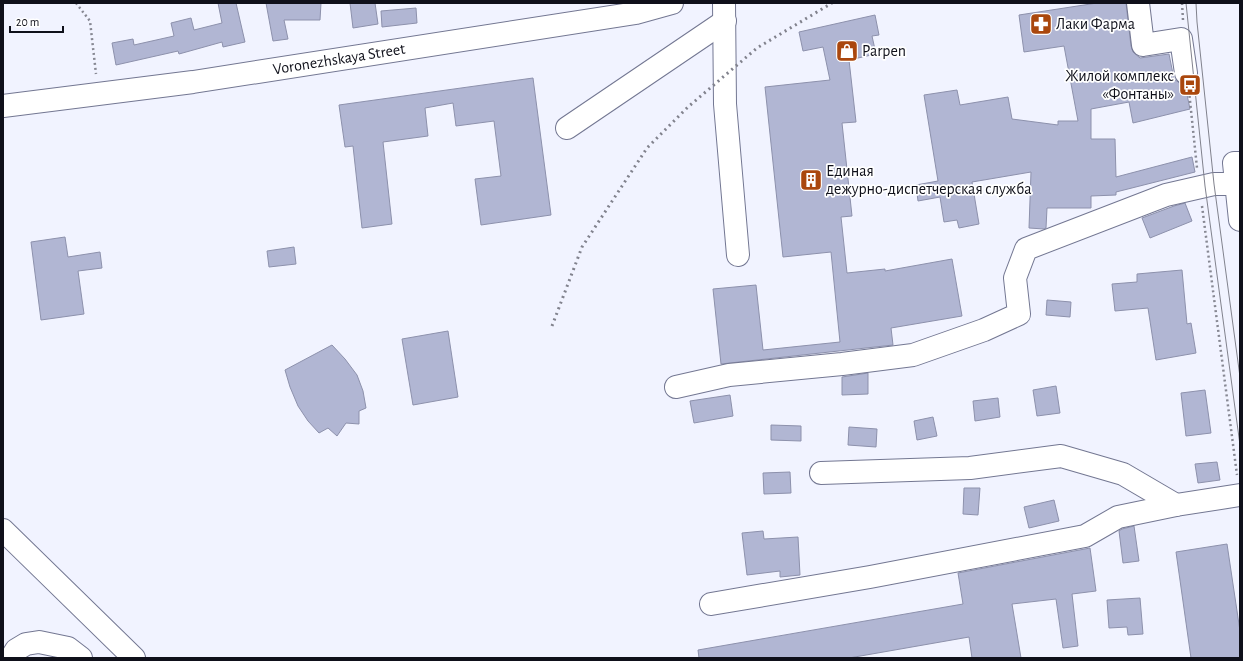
<svg xmlns="http://www.w3.org/2000/svg" width="1243" height="661" viewBox="0 0 1243 661" font-family="'Alegreya Sans',sans-serif">
	<style>
		.building { fill: #b1b6d3; stroke: #8d91ac }
		.lines { fill: none; stroke-linecap: round; stroke-linejoin: round }
		.minor-casing { stroke: #737792; stroke-width: 24 }
		.path { stroke: #878893; stroke-width: 2.5; stroke-dasharray: 2 3; stroke-linecap: butt }
		.minor { stroke: #fff; stroke-width: 22 }
		.tram { stroke: #81828d; stroke-width: 1 }
		.rail { stroke: #81828d; stroke-width: 3; stroke-dasharray: 2 4; stroke-linecap: butt }
		.labels { text-anchor: middle; dominant-baseline: central; stroke-width: 3.5; stroke-linejoin: round; paint-order: stroke }
		.poi-label { font-size: 16px; fill: #0f101a; stroke: #fff; text-anchor: start }
		.street-label { font-size: 16px; fill: #0f101a; stroke: #fff }
	</style>
	<rect width="100%" height="100%" fill="#f1f3ff"/>
	<!-- building -->
	<g class="building">
		<path d="M218,3h18l9,39 -22,5 -1,-5 -43,12 -1,-3 -62,14 -4,-22 21,-4 1,6 40,-9 -3,-13 20,-5 3,12 28,-7z"/>
		<path d="M266,3h55l-1,17h-36l4,19 -15,2z"/>
		<path d="M350,3h25l3,21 -25,4z"/>
		<path d="M1097,3h29l5,43 2,6 7,6 29,-4 5,25 7,5 4,1 5,24 -57,14 -4,-21 -38,7v30h24l1,38 76,-20 3,15 -79,20v3l-25,1v12h-44l-1,20 -2,1 -15,-1 2,-56 -59,10 7,42 -20,4 -2,-8 -13,2 -4,-25 -22,4 -2,-16 22,-4 -14,-86 33,-5 3,15 48,-8 4,22 46,6v-4h20l-14,-75 -40,6 -5,-37z"/>
		<path d="M416,8l1,15 -35,4 -1,-16z"/>
		<path d="M875,15l4,20 -7,1 4,18 -27,6 7,62 -14,1 10,93 -11,1 6,56 38,-4v2l67,-12 10,57 -71,12 2,17 -172,19 -8,-75 43,-4 7,65 77,-8 -9,-90 -48,5 -18,-170 65,-7 -7,-33 -20,4 -4,-19z"/>
		<path d="M533,78l18,137 -70,10 -6,-46 26,-3 -7,-55 -38,5 -3,-23 -28,5 3,28 -45,6 9,82 -30,4 -9,-82 -8,1 -6,-42z"/>
		<path d="M1185,203l7,18 -42,17 -8,-20 32,-12z"/>
		<path d="M65,237l3,20 32,-5 2,16 -24,3 6,43 -43,6 -10,-78z"/>
		<path d="M294,247l2,17 -27,3 -2,-16z"/>
		<path d="M1182,270l5,54 4,-1 5,30 -40,7 -8,-52 -33,3 -3,-27 25,-2v-8z"/>
		<path d="M1047,300l24,2 -1,15 -24,-2z"/>
		<path d="M448,331l10,66 -45,8 -11,-66z"/>
		<path d="M332,345l13,14 12,16 6,16 3,17 -7,3v13l-13,-1 -9,13 -9,-8 -9,5 -11,-12 -10,-15 -8,-19 -5,-17z"/>
		<path d="M868,373v21l-26,1v-18z"/>
		<path d="M1056,386l4,27 -23,3 -4,-26z"/>
		<path d="M1205,390l6,43 -25,3 -5,-43z"/>
		<path d="M730,395l3,21 -39,7 -4,-22z"/>
		<path d="M998,398l2,19 -25,4 -2,-20z"/>
		<path d="M933,417l4,19 -20,4 -3,-19z"/>
		<path d="M771,425l30,1v15l-30,-1z"/>
		<path d="M849,427l28,2 -1,18 -28,-2z"/>
		<path d="M1217,462l3,18 -22,3 -3,-19z"/>
		<path d="M790,472l1,21 -27,1 -1,-21z"/>
		<path d="M964,488h16l-2,27 -15,-1z"/>
		<path d="M1054,500l5,21 -30,7 -5,-21z"/>
		<path d="M1134,526l5,35 -16,2 -4,-32 3,-2z"/>
		<path d="M763,531l1,8 34,-2 2,38 -20,2v-6l-33,4 -5,-42z"/>
		<path d="M1227,544l13,87v27h-49l-15,-106z"/>
		<path d="M1090,548l6,43 -24,3 6,52 -15,2 -7,-49 -44,5 9,54h-49l-3,-21 -120,21h-150l-1,-8 265,-46 -5,-31z"/>
		<path d="M1140,598l3,36 -15,1 -1,-8 -18,1 -2,-28z"/>
	</g>
	<g class="lines">
		<!-- minor casing -->
		<g class="minor-casing">
			<g id="minor">
				<path d="M724,3l1,101 13,151"/>
				<path d="M1138,3l5,42 38,-6 5,34"/>
				<path d="M3,106l190,-24 443,-69 36,-10"/>
				<path d="M567,128l158,-107"/>
				<path d="M1240,163h-6l6,57"/>
				<path d="M676,387l53,-12 113,-11 71,-9 71,-25 35,-16 -4,-36 11,-29 140,-54 48,-11h21"/>
				<path d="M821,473l149,-5 91,-12 62,18 53,31"/>
				<path d="M3,530l131,128"/>
				<path d="M711,604l159,-27 215,-41 33,-19 58,-12 64,-10"/>
				<path d="M11,658l5,-8 10,-6 13,-2 29,6 13,10"/>
			</g>
		</g>
		<!-- path -->
		<g class="path">
			<path d="M76,3l14,18 6,53"/>
			<path d="M1182,3l1,17"/>
			<path d="M1189,91l8,77"/>
			<path d="M1202,206l35,269"/>
		</g>
		<!-- minor -->
		<use href="#minor" class="minor"/>
		<!-- tram -->
		<g class="tram">
			<path d="M1186,3l19,183 35,259"/>
			<path d="M1196,3l1,19 17,162 26,193"/>
		</g>
		<!-- rail -->
		<path class="rail" d="M552,326l30,-79 65,-99 41,-41 69,-59 75,-45"/>
	</g>
	<!-- icons -->
	<defs>
		<g id="pharmacy-square" transform="scale(1.15)"><rect x="-9" y="-9" width="18" height="18" rx="4" fill="#aa470d" stroke="#fff"/><path d="M-2-6h4v4h4v4h-4v4h-4v-4h-4v-4h4Z" fill="#fff"/></g>
		<g id="shop-square" transform="scale(1.15)"><rect x="-9" y="-9" width="18" height="18" rx="4" fill="#aa470d" stroke="#fff"/><path d="M-5-2.5h2.3a2.7 3.5 0 0 1 5.4 0H5L5.5 6h-11ZM-1.5-2.5h3a1.5 2.3 0 0 0-3 0Z" fill="#fff"/></g>
		<g id="bus-square" transform="scale(1.15)"><rect x="-9" y="-9" width="18" height="18" rx="4" fill="#aa470d" stroke="#fff"/><path d="M-5-6H5V4H4V6H2V4H-2V6H-4V4H-5ZM-3.5-4V0h7V-4ZM-3.5 1.2v1.5H-2V1.2ZM2 1.2v1.5H3.5V1.2Z" fill="#fff"/></g>
		<g id="building-square" transform="scale(1.15)"><rect x="-9" y="-9" width="18" height="18" rx="4" fill="#aa470d" stroke="#fff"/><path d="M-4-6H4V6H1V3H-1V6H-4ZM-2.5-4.3h1.7v1.8h-1.7ZM.8-4.3h1.7v1.8H.8ZM-2.5-1h1.7V.8h-1.7ZM.8-1h1.7V.8H.8Z" fill="#fff"/></g>
	</defs>
	<g fill-rule="evenodd">
		<use href="#pharmacy-square" x="1041" y="24"/>
		<use href="#shop-square" x="847" y="51"/>
		<use href="#bus-square" x="1190" y="85"/>
		<use href="#building-square" x="811" y="180"/>
	</g>
	<g class="labels">
		<!-- poi labels -->
		<g class="poi-label">
			<text x="1056" y="24">Лаки Фарма</text>
			<text x="862" y="51">Parpen</text>
			<text x="1174" y="76" text-anchor="end">Жилой комплекс<tspan x="1174" dy="18">«Фонтаны»</tspan></text>
			<text x="826" y="171">Единая<tspan x="826" dy="18">дежурно-диспетчерская служба</tspan></text>
		</g>
		<!-- street labels -->
		<g class="street-label">
			<text transform="translate(339 59) rotate(-9)">Voronezhskaya Street</text>
		</g>
	</g>
	<!-- border -->
	<rect width="1243" height="661" fill="none" stroke="#0f101a" stroke-width="8"/>
	<!-- scale -->
	<path d="M10 26v6h53v-6" fill="none" stroke="#0f101a" stroke-width="2"/>
	<text x="16" y="26" font-size="12" fill="#0f101a" stroke="#ffffff" stroke-width="3" paint-order="stroke">20 m</text>
</svg>
